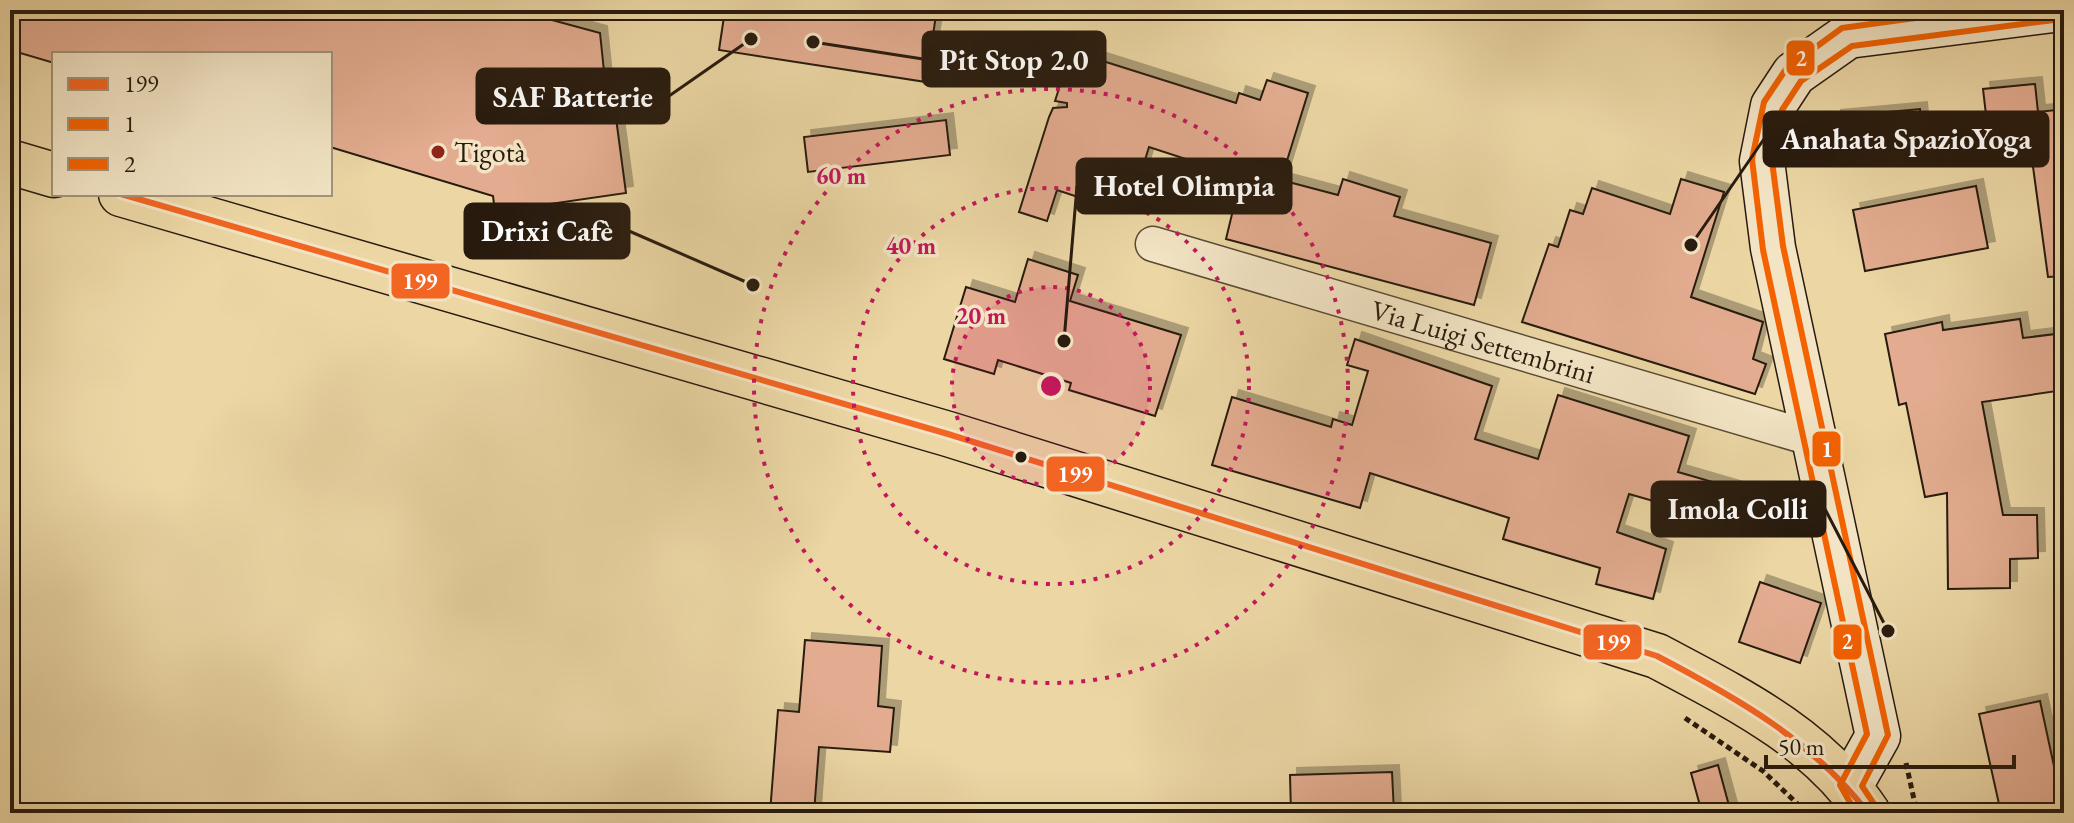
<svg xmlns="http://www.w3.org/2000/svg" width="2074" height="823" viewBox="0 0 2074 823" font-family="'EB Garamond',serif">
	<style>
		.building { fill: #e3ac90; stroke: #281b0e; stroke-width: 2; filter: url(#shadow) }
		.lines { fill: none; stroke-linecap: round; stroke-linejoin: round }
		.street-casing { stroke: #594a34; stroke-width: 37 }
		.secondary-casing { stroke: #281b0e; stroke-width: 47 }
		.primary-casing { stroke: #281b0e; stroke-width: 47 }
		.path { stroke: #281b0e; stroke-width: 5; stroke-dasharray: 6 4; stroke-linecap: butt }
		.street { stroke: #f2e4c4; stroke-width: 34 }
		.secondary { stroke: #f2e4c4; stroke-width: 44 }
		.primary { stroke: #ebd6a4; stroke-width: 44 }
		.bus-1-casing { stroke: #f2e4c4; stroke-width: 12 }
		.bus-2-casing { stroke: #f2e4c4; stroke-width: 12 }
		.bus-3-casing { stroke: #f2e4c4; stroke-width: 12 }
		.bus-1 { stroke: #f26522; stroke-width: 6 }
		.bus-2 { stroke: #f46201; stroke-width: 6 }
		.bus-3 { stroke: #f46201; stroke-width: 6 }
		.ring { fill: none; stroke: #c2185b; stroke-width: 4; stroke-dasharray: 4 8 }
		.poi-dot { fill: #8f2418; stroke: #f2e4c4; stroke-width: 3 }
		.bus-dot { fill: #281b0e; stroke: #f2e4c4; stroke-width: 3 }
		.labels { text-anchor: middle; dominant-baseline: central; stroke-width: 7; stroke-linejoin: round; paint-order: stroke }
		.poi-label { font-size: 28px; fill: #281b0e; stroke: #f2e4c4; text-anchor: start }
		.street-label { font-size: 28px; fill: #281b0e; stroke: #f2e4c4 }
		.centre { fill: #c2185b; stroke: #f2e4c4; stroke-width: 4 }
		.ring-label { font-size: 24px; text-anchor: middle; font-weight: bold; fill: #c2185b; stroke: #f2e4c4; stroke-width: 7; stroke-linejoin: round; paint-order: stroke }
		.leader { fill: none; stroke: #281b0e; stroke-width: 3 }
		.callout-dot { fill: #281b0e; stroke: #f2e4c4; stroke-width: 3 }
		.callout { fill: #281b0e; stroke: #281b0e; stroke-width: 3 }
		.callout-label { font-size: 30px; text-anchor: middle; font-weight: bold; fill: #fff }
		.line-badge { stroke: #f2e4c4; stroke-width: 3 }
		.badge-label { font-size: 22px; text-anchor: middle; font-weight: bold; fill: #fff }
	</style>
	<defs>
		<filter id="shadow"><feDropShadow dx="7" dy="-7" stdDeviation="0" flood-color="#0004"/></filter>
	</defs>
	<rect width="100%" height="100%" fill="#ebd6a4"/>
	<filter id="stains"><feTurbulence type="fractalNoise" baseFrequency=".0025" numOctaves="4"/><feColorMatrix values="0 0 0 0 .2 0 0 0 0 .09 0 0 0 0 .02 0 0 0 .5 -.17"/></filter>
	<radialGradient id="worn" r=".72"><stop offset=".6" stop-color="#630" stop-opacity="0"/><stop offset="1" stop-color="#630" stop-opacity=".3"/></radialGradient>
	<!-- building -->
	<g class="building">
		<path d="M10,10h505l85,23 9,86 7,-1 10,75 -131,19 -2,-16 -163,-49v-93h-276v9l-44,-13z"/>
		<path d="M725,10h180l31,5 -10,67 -207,-32z"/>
		<path d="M1071,51l165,52 3,-10 21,7 7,-20 41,13 -27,87 57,15 5,-16 57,18 -6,19 97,27 -17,62 -248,-66 15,-62 -92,-30 -8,26 -20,-6 -13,40 -51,-17 -10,31 -28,-9 30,-95 4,-9 14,-1v-4l-12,-2z"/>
		<path d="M2035,84l3,28 18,-2 8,68v98l-16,1 -17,-125 -33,4 -1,-8 -7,1 -7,-60z"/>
		<path d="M1920,109l4,46 -85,8 -5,-46z"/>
		<path d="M946,120l4,35 -142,17 -4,-35z"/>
		<path d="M1681,179l43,13 -33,105 72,25 -10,37 13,5 -11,30 -233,-72 27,-78 9,3 12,-37 13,4 9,-26 78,26z"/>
		<path d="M1976,186l12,62 -123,23 -12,-61z"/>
		<path d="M1028,259l50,16 -8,26 111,34 -26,81 -86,-26 2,-7 -73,-23 -4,14 -50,-15 22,-72 49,15z"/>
		<path d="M2020,319l3,19 41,-5v57l-82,12 21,113h34l1,43 -28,1v29l-62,1 -1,-96 -22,4 -19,-94 -7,2 -14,-71 57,-12 1,8z"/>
		<path d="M1355,339l137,47 -17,53 63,20 20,-64 131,41 -11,36 107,31 -9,33 -147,-42 -12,38 49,17 -13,50 -57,-15 4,-16 -97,-29 6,-21 -139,-45 -10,35 -148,-43 20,-68 99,30 2,-8 19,6 16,-54 -21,-6z"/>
		<path d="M1760,582l61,21 -21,60 -61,-21z"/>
		<path d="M805,640l77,6 -4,60 16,2 -4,44 -71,-5 -5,66h-44l8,-103 21,2z"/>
		<path d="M2040,701l24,112h-63l-22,-99z"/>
		<path d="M1718,765l13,48h-29l-11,-40z"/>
		<path d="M1392,772l2,41h-103l-1,-38z"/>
	</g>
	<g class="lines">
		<!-- street casing -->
		<g class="street-casing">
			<g id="street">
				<path id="s1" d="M1153,244l661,195"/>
			</g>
		</g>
		<!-- secondary casing -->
		<g class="secondary-casing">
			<path id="secondary" d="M1850,786l28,-50 -105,-488 -11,-87 11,-55 21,-32 54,-38 205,-26"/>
		</g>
		<!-- primary casing -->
		<g class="primary-casing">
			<g id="primary">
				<path d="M10,162l44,13"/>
				<path d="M121,194l827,240 709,222c79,42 160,81 211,157"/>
			</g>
		</g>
		<!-- path -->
		<g class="path">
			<path d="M1685,718l78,53 44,42"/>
			<path d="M1906,763l11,50"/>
		</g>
		<!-- street -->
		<use href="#street" class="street"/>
		<!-- secondary -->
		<use href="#secondary" class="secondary"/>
		<!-- primary -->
		<use href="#primary" class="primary"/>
		<!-- bus-1 casing -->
		<g class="bus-1-casing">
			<path id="bus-1" d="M121,194l827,240 709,222c80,42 155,84 211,157"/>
		</g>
		<!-- bus-2 casing -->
		<g class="bus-2-casing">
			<path id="bus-2" d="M1876,807l-14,-21 26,-51 -105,-489 -11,-85 10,-51 19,-29 51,-35 202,-26"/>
		</g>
		<!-- bus-3 casing -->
		<g class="bus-3-casing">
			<path id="bus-3" d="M1856,813l-16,-28 27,-51 -104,-484 -11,-91 12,-57 22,-33 56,-41 132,-18"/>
		</g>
		<!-- bus-1 -->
		<use href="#bus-1" class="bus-1"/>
		<!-- bus-2 -->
		<use href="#bus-2" class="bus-2"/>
		<!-- bus-3 -->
		<use href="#bus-3" class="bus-3"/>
	</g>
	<!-- distance rings -->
	<circle cx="1051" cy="386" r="99" fill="#c2185b" fill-opacity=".12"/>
	<g class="ring">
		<circle cx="1051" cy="386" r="99"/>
		<circle cx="1051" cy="386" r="198"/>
		<circle cx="1051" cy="386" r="297"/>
	</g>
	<!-- markers -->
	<circle class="poi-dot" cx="438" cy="152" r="8"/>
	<circle class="bus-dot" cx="1021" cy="457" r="7"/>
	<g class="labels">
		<!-- poi labels -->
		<g class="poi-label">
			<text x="454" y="152">Tigotà</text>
		</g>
		<!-- street labels -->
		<g class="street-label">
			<text stroke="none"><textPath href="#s1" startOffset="344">Via Luigi Settembrini</textPath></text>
		</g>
	</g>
	<circle cx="1051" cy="386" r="12" class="centre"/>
	<g class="ring-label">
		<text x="841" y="184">60 m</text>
		<text x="911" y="254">40 m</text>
		<text x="981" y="324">20 m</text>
	</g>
	<!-- callouts -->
	<path class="leader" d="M813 42L923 59M751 39L669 96M1691 245L1764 139M1064 341L1077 186M753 285L629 231M1888 631L1825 509"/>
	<g class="callout-dot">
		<circle cx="813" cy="42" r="8"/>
		<circle cx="751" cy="39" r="8"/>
		<circle cx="1691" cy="245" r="8"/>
		<circle cx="1064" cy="341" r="8"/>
		<circle cx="753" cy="285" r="8"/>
		<circle cx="1888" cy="631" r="8"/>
	</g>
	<g class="callout">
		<rect x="923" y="32" width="182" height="54" rx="8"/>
		<rect x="477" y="69" width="192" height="54" rx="8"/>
		<rect x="1764" y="112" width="284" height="54" rx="8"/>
		<rect x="1077" y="159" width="214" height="54" rx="8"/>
		<rect x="465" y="204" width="164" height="54" rx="8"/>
		<rect x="1652" y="482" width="173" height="54" rx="8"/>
	</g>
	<g class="callout-label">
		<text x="1014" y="70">Pit Stop 2.0</text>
		<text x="573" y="107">SAF Batterie</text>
		<text x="1906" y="149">Anahata SpazioYoga</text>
		<text x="1184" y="196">Hotel Olimpia</text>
		<text x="547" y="241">Drixi Cafè</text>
		<text x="1738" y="519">Imola Colli</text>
	</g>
	<g class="line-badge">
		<rect x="1785" y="39" width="31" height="38" rx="8" fill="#f46201"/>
		<rect x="390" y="262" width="61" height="38" rx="8" fill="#f26522"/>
		<rect x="1811" y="430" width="31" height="38" rx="8" fill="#f46201"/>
		<rect x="1045" y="455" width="61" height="38" rx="8" fill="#f26522"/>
		<rect x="1832" y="623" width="31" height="38" rx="8" fill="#f46201"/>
		<rect x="1582" y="623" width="61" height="38" rx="8" fill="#f26522"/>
	</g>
	<g class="badge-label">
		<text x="1801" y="66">2</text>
		<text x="420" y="289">199</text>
		<text x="1827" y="457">1</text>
		<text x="1075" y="482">199</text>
		<text x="1847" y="649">2</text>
		<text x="1613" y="650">199</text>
	</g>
	<!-- margin -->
	<rect width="2074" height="823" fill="none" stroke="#ebd6a4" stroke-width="40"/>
	<rect x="12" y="12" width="2050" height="799" fill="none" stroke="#281b0e" stroke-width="4"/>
	<rect x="20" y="20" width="2034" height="783" fill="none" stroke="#281b0e" stroke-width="2"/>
	<!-- legend -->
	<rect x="52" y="52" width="280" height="144" fill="#f2e4c4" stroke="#a1947b" stroke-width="2"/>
	<rect x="68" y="78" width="40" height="12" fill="#f26522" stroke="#a1947b" stroke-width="2"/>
	<text x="124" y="92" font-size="24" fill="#281b0e">199</text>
	<rect x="68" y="118" width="40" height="12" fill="#f46201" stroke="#a1947b" stroke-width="2"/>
	<text x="124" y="132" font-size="24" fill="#281b0e">1</text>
	<rect x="68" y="158" width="40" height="12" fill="#f46201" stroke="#a1947b" stroke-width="2"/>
	<text x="124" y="172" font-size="24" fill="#281b0e">2</text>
	<!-- scale -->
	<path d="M1766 755v12h248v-12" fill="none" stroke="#281b0e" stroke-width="4"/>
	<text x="1778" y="755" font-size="24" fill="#281b0e" stroke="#f2e4c4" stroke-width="6" paint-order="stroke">50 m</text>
	<rect width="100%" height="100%" filter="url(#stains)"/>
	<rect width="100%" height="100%" fill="url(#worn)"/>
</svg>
